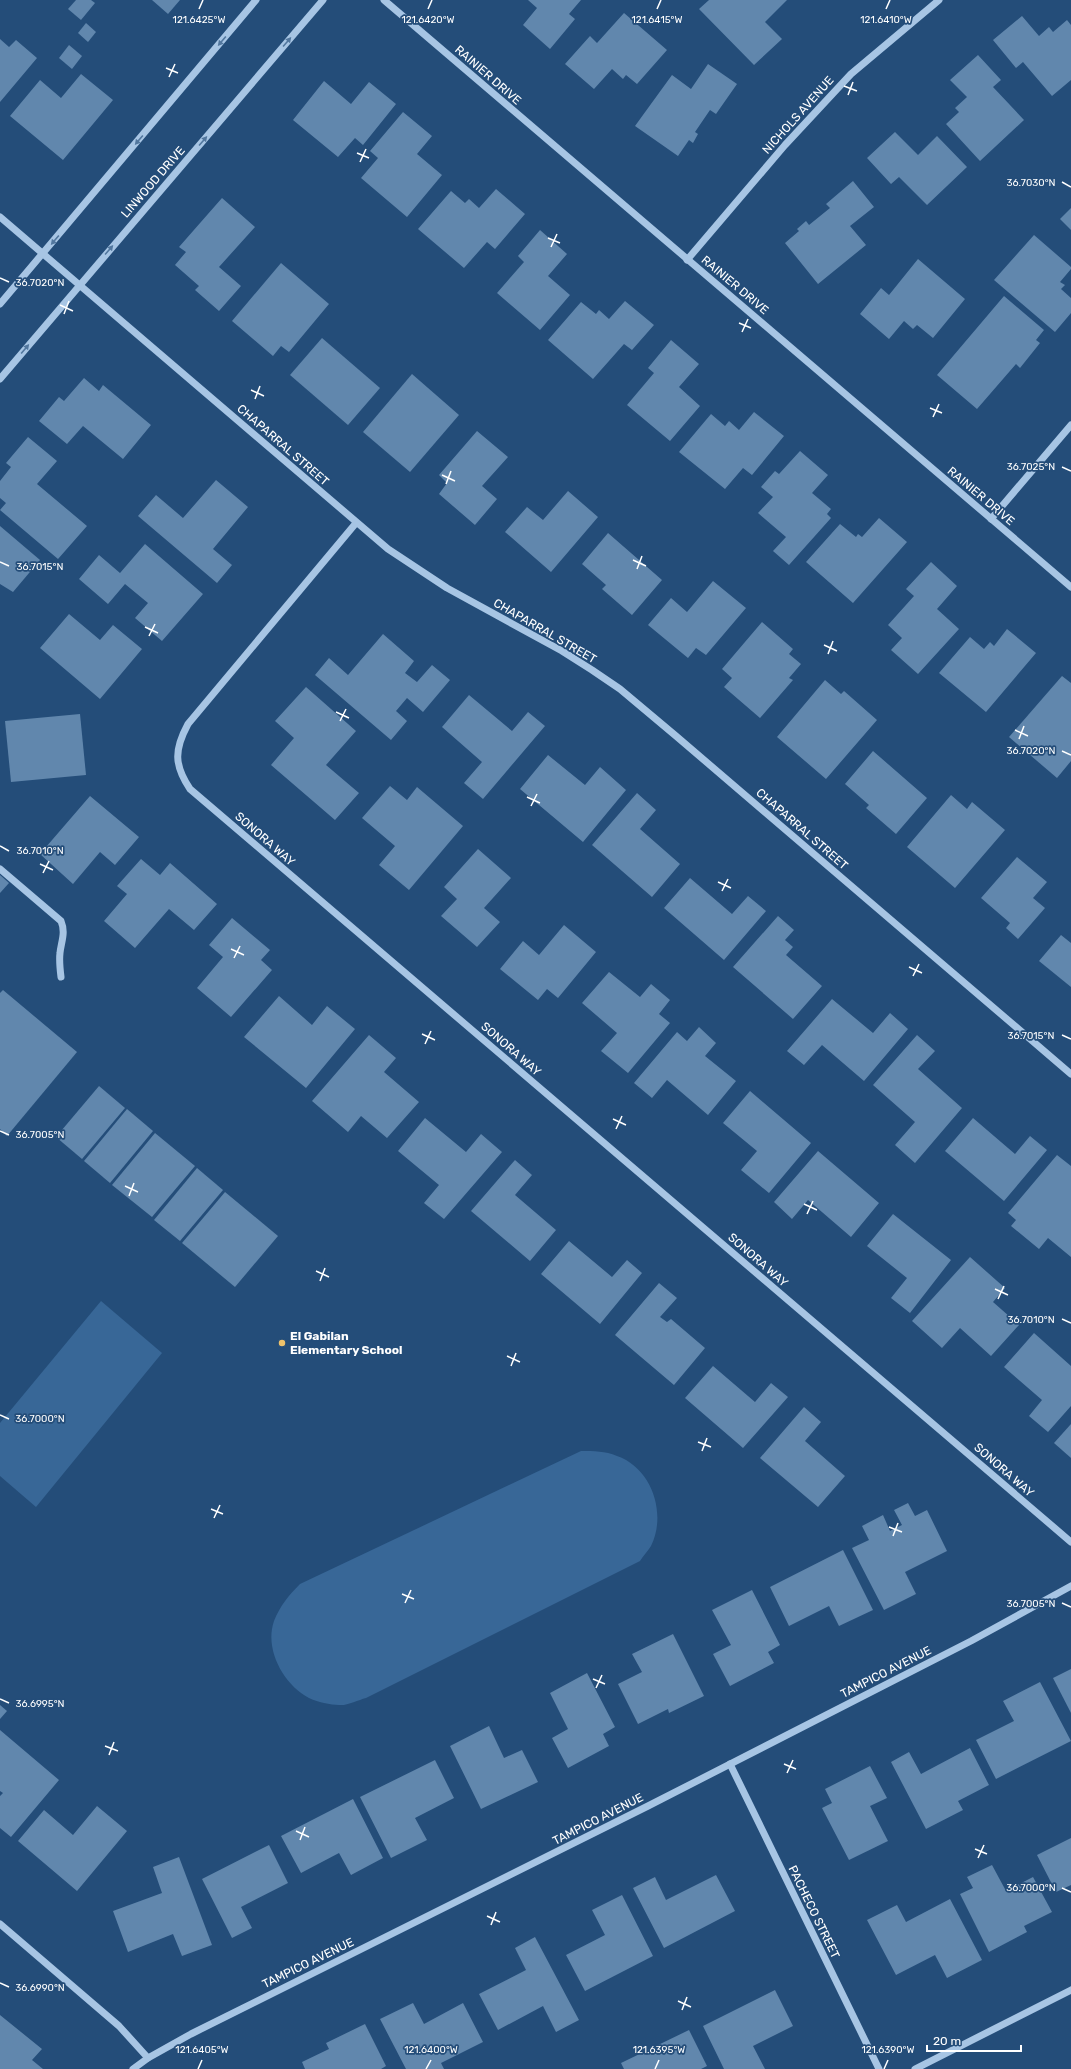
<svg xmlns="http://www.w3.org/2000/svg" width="1071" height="2069" viewBox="0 0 1071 2069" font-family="Rubik,sans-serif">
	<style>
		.green { fill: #386797 }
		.building { fill: #6187ad }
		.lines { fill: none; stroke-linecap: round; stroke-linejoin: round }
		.minor { stroke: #a7c5e4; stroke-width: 7 }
		.oneway { fill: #52779e }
		.ticks { fill: none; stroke: #fff; stroke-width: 1.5 }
		.poi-dot { fill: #eec26b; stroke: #244d79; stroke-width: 1.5 }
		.labels { text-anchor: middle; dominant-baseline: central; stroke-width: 3.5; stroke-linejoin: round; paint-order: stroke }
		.street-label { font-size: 12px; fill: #fff; stroke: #244d79 }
		.poi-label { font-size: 12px; font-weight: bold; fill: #fff; stroke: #244d79; text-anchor: start }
		.ticks-label { font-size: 10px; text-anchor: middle; fill: #fff; stroke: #244d79; stroke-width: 3.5; stroke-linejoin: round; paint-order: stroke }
	</style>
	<rect width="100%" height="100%" fill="#244d79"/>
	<!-- green -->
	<g class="green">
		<path d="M101,1301l61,52 -126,154 -36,-31v-53z"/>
		<path d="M581,1451c13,0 24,0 36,5 35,12 50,58 34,90 -3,5 -8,10 -11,15l-274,137c-8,2 -19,8 -27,7 -8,0 -22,-3 -30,-7 -25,-13 -45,-48 -35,-77 6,-15 15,-26 26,-37z"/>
	</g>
	<!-- building -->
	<g class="building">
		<path d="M76,0h15l4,3 -14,17 -13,-11z"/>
		<path d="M152,0h28l-12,14z"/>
		<path d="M528,0h53l-12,14 6,5 -25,30 -27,-24 14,-17z"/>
		<path d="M709,0h78l-22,22 17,17 -28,26 -55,-56z"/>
		<path d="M624,13l43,37 -30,34 -11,-9 -3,4 -11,-10 -18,20 -29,-25 25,-28 7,7z"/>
		<path d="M1022,16l17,20 10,-9 4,5 14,-12 4,5v55l-19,16 -29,-34 -7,6 -23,-28z"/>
		<path d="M86,23l10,9 -8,10 -10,-9z"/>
		<path d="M0,39l9,8 7,-7 21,18 -37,44z"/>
		<path d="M69,45l13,11 -10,13 -13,-11z"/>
		<path d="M978,55l23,25 -8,7 31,33 -44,41 -34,-37 13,-12 -4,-4 12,-11 -17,-17z"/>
		<path d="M708,64l29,20 -21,30 -6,-4 -15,22 3,2 -5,9 -4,-3 -11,16 -43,-30 37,-51 19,14z"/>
		<path d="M81,74l32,26 -50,60 -53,-44 30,-36 21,18z"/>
		<path d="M324,81l27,23 18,-22 27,22 -33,41 -8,-7 -17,19 -45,-37z"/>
		<path d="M403,112l29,24 -15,18 25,21 -35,42 -46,-39 17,-20 -8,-7z"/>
		<path d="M895,132l23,23 19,-19 30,31 -40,38 -28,-28 -8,7 -24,-26z"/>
		<path d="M853,181l21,26 -24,19 16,19 -48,39 -33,-41 14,-12 -2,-2 9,-8 3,4 21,-17 -4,-4z"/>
		<path d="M496,189l29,25 -30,35 -8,-7 -23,26 -46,-39 33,-38 14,12 4,-4 10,9z"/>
		<path d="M222,198l33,29 -36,40 22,19 -22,25 -24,-21 4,-4 -24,-21 11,-13 -7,-5z"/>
		<path d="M1071,208v22l-11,-11z"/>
		<path d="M540,230l27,24 -19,22 22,19 -30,35 -43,-37 27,-31 -6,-6z"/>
		<path d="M1034,235l37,32v2l-11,13 5,3 -4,4 10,9v15l-16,19 -61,-52z"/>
		<path d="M918,259l47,40 -32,39 -16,-13 -4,4 -9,-8 -15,18 -29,-25 21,-26 8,7z"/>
		<path d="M281,263l48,41 -40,48 -8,-6 -8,10 -41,-35z"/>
		<path d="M1004,296l40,34 -8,10 4,3 -20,25 -4,-4 -39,45 -40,-34z"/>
		<path d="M625,301l29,24 -22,25 -8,-6 -31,35 -45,-39 33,-38 15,12 3,-4 10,9z"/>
		<path d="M322,338l58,50 -32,37 -58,-50z"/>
		<path d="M671,340l28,24 -20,23 21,19 -30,35 -43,-36 27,-32 -6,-5z"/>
		<path d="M412,374l47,41 -49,57 -47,-40z"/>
		<path d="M84,378l15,13 4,-6 48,40 -28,34 -40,-33 -16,18 -28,-23 20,-24 5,4z"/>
		<path d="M754,412l30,24 -32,39 -9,-7 -18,21 -46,-37 32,-38 14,12 4,-5 10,9z"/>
		<path d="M477,431l31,26 -26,29 15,13 -22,26 -36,-31 8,-11 -8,-8z"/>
		<path d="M28,437l29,24 -20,23 50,42 -29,33 -58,-49 6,-7 -6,-5v-17l11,-14 -5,-4z"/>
		<path d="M800,451l28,24 -16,18 19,16 -4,5 4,4 -42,47 -16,-14 13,-14 -28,-24 15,-16 -12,-10 14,-16 4,3z"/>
		<path d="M216,480l32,27 -35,42 19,16 -15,18 -79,-67 18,-21 27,23z"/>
		<path d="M568,491l30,26 -47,55 -46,-40 22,-25 16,13z"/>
		<path d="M879,518l28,24 -54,61 -47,-41 34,-38 16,13 2,-3 4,3z"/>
		<path d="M0,526l40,34 -27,32 -13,-8z"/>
		<path d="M608,533l54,47 -30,35 -30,-26 4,-4 -24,-21z"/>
		<path d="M145,544l58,50 -41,47 -27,-23 13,-15 -23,-19 -17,20 -29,-25 20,-24 21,18z"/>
		<path d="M931,562l26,24 -20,23 22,20 -41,45 -27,-24 11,-12 -14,-13 26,-29 -8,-7z"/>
		<path d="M713,581l33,27 -40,47 -10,-7 -8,10 -40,-33 23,-27 16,14z"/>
		<path d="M69,614l31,26 13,-15 29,24 -42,50 -60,-51z"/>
		<path d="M762,622l31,27 -4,5 12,10 -12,14 4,2 -33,38 -36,-31 8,-9 -10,-9z"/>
		<path d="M1007,629l29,24 -50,59 -47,-39 31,-36 14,12 6,-7 4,4z"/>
		<path d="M383,634l31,27 -9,12 12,9 15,-17 18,15 -27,32 -16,-14 -11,13 11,10 -16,19 -76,-65 14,-17 19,17z"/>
		<path d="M1062,676l9,7v78l-14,17 -48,-41z"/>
		<path d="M825,680l16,14 3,-3 33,29 -51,59 -49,-42z"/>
		<path d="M306,687l50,44 -30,34 33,28 -24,27 -64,-55 23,-27 -19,-17z"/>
		<path d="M469,695l43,36 16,-19 17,14 -62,73 -19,-16 18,-21 -40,-35z"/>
		<path d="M80,714l6,61 -75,7 -6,-61z"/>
		<path d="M873,751l54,47 -31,36 -30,-26 3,-3 -24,-21z"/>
		<path d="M548,755l37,30 15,-18 26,23 -43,52 -63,-53z"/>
		<path d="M390,786l17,14 10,-13 46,39 -54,64 -30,-25 16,-19 -33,-28z"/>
		<path d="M637,793l19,17 -16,19 40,35 -28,33 -60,-52z"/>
		<path d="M951,795l16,14 5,-7 33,28 -50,58 -48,-41z"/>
		<path d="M90,796l49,41 -24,28 -15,-13 -27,32 -33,-30z"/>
		<path d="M478,849l33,29 -27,30 16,14 -23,25 -36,-31 16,-17 -13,-12z"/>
		<path d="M1017,857l30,25 -14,16 12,10 -27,31 -12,-11 4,-5 -29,-25z"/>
		<path d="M141,859l19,16 10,-12 47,41 -23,26 -25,-21 -34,39 -31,-27 23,-27 -10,-8z"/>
		<path d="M0,875l9,8 -9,10z"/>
		<path d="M690,878l42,36 16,-18 18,15 -42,49 -60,-52z"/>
		<path d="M778,916l16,14 -9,10 8,7 -7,8 36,31 -29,33 -60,-52z"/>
		<path d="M232,918l38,32 -9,10 11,10 -41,47 -34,-29 26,-31 -14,-12z"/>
		<path d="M564,925l32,27 -38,46 -11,-9 -9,11 -38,-31 23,-28 16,14z"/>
		<path d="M1061,935l10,8v44l-32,-26z"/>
		<path d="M609,972l31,25 11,-13 19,16 -11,14 11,9 -42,50 -27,-22 16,-18 -35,-30z"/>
		<path d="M3,990l74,62 -70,84 -7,-7v-136z"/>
		<path d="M279,996l33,29 15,-19 28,23 -49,59 -62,-51z"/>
		<path d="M832,999l41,34 17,-20 18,16 -44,52 -42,-36 -18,20 -17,-14z"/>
		<path d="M699,1027l17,16 -11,13 31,25 -28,34 -41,-35 -15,18 -18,-15 43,-51 10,9z"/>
		<path d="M369,1035l27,23 -12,14 35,30 -32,36 -26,-22 -13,16 -36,-31z"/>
		<path d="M917,1035l18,16 -17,18 44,39 -47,55 -20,-18 20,-23 -42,-37z"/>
		<path d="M99,1086l26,22 -43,51 -26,-22z"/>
		<path d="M750,1091l61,52 -42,50 -28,-23 16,-19 -34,-28z"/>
		<path d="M127,1109l26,22 -43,52 -26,-22z"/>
		<path d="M425,1118l41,34 15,-18 21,18 -58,67 -20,-16 15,-18 -41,-34z"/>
		<path d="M973,1118l42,36 15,-18 17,14 -43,51 -59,-50z"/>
		<path d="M155,1133l40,33 -43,51 -40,-32z"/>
		<path d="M818,1151l61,52 -28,34 -43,-37 -16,19 -18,-17z"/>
		<path d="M1057,1155l14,11v91l-23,-19 -9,11 -28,-23 5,-6 -8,-7z"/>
		<path d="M515,1160l17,15 -17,20 41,35 -26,31 -59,-50z"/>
		<path d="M197,1168l26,22 -43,51 -26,-21z"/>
		<path d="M225,1192l53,44 -43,51 -53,-44z"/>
		<path d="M893,1214l58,46 -41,53 -19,-15 16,-20 -40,-32z"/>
		<path d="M569,1241l43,36 15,-17 15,13 -42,51 -59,-50z"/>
		<path d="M970,1257l35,31 -12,14 26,23 -28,31 -31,-28 -18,20 -30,-27z"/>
		<path d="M659,1283l18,15 -17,19 7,5 4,-3 34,29 -31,37 -59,-50z"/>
		<path d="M1034,1333l37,33v40l-23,26 -19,-16 13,-16 -38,-33z"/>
		<path d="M713,1366l42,36 16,-19 17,14 -45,51 -58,-50z"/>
		<path d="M804,1407l17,15 -16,19 40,35 -27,31 -58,-49z"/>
		<path d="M1071,1424v34l-17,-15z"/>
		<path d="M908,1503l7,13 12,-6 20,41 -42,21 11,22 -32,16 -32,-62 17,-8 -7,-14 21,-11 7,16 12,-6 -8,-15z"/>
		<path d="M843,1550l30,60 -34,16 -10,-20 -40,20 -19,-39z"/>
		<path d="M752,1590l28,55 -12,7 6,11 -44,23 -17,-32 18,-9 -19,-35z"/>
		<path d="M673,1634l31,62 -35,17 -1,-4 -30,15 -20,-40 24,-12 -10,-18z"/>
		<path d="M1071,1669v44l-18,-35z"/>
		<path d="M587,1673l28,54 -12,7 6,12 -41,22 -16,-30 16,-9 -18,-36z"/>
		<path d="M1040,1682l31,59 -75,38 -20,-39 38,-19 -11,-20z"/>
		<path d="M0,1705l7,6 -7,8z"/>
		<path d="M489,1726l15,32 18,-8 16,32 -57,27 -31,-63z"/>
		<path d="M0,1730l59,50 -48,57 -11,-9v-32l3,-3 -3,-2z"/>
		<path d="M970,1748l19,37 -31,16 5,9 -37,19 -35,-67 18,-10 12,22z"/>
		<path d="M435,1760l19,38 -39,20 12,22 -36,18 -31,-61z"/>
		<path d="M870,1766l17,32 -17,8 18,35 -39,19 -27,-52 10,-5 -7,-14z"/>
		<path d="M353,1799l30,59 -32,17 -12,-22 -38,20 -20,-37z"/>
		<path d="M97,1806l30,25 -50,60 -59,-50 26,-31 29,25z"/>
		<path d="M1071,1838v47l-15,7 -19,-37z"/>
		<path d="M269,1845l19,38 -47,24 11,21 -20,10 -30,-59z"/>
		<path d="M179,1857l33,88 -30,11 -9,-22 -45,18 -15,-41 49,-18 -9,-26z"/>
		<path d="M992,1865l14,26 27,-14 19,35 -28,14 3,6 -38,20 -29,-58 13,-6 -6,-11z"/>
		<path d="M716,1875l19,36 -71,37 -31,-60 22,-11 11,23z"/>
		<path d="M622,1895l31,61 -68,35 -19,-36 39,-20 -13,-25z"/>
		<path d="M950,1899l32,61 -35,18 -12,-23 -39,20 -29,-55 30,-15 9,17z"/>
		<path d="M535,1937l44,83 -23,12 -13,-26 -45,24 -19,-36 47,-24 -11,-22z"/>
		<path d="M775,1990l18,36 -40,20 12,23h-41l-21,-43z"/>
		<path d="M413,2003l11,21 39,-21 20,39 -42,21 3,6h-38l-26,-50z"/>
		<path d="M0,2015l42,34 -10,11 11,9h-43z"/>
		<path d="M365,2024l21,42 -5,3h-76l-3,-7 27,-13 -3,-6z"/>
		<path d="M689,2030l18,36 -6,3h-77l-3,-6z"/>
	</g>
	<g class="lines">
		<!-- minor -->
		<g class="minor">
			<path d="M384,0l687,587"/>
			<path d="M0,217l388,332 59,39 115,63 30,19 28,19 56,47 395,338"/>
			<path d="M687,260l98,-115 66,-71 88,-74"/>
			<path d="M0,304l256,-304"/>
			<path d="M0,379l323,-379"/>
			<path d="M991,519l80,-94"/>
			<path d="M356,523l-168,201c-14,26 -14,41 2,65l881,753"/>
			<path d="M0,869l61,52c5,12 0,21 -1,32 -1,8 0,16 1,24"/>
			<path d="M730,1764l149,305"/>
			<path d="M0,1924l119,102 29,32"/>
			<path d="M133,2069l15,-11 43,-24 457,-228 323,-165 100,-55"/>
			<path d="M915,2069l156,-79"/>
		</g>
	</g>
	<!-- one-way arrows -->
	<defs><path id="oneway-solid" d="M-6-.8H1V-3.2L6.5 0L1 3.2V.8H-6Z"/></defs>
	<g class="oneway">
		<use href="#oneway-solid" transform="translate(222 41) rotate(130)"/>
		<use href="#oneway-solid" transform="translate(287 42) rotate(-49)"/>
		<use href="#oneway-solid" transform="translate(139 140) rotate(130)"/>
		<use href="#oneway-solid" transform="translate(203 141) rotate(-49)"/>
		<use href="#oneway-solid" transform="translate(55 240) rotate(130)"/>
		<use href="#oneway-solid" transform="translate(109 250) rotate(-49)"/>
		<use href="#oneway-solid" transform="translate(25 349) rotate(-50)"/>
	</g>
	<!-- ticks -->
	<path class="ticks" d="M199,9l4,-9M428,9l4,-9M657,9l4,-9M886,9l4,-9M166,68l12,5M169,77l6,-13M844,86l13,5M848,95l5,-13M357,153l12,5M360,162l6,-13M1062,182l9,5M548,238l12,5M551,247l6,-13M0,278l9,4M60,305l13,6M64,314l5,-13M739,323l12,5M742,332l6,-13M251,390l13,6M255,399l5,-13M930,408l12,5M933,417l6,-13M1062,467l9,4M442,475l13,6M446,484l5,-13M633,560l13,6M0,562l9,4M637,569l5,-13M145,627l13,6M149,636l6,-12M824,645l13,6M828,654l5,-13M336,712l13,6M340,721l6,-12M1015,730l13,6M1019,739l5,-13M1062,751l9,4M527,797l13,6M531,806l6,-12M0,846l9,5M40,864l13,6M43,873l6,-12M718,882l13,6M722,891l6,-12M231,949l13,6M234,958l6,-12M909,967l13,6M913,976l6,-12M422,1034l13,6M1062,1035l9,4M425,1044l6,-13M613,1119l13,6M616,1129l6,-13M0,1131l9,4M125,1186l13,6M129,1196l5,-13M804,1204l13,6M807,1214l6,-13M316,1271l13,6M320,1281l5,-13M995,1289l13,6M998,1299l6,-13M1062,1319l9,4M507,1356l13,6M511,1366l5,-13M0,1415l9,4M698,1442l13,5M702,1451l5,-13M211,1509l12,5M214,1518l6,-13M889,1527l13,5M893,1536l5,-13M402,1594l12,5M405,1603l6,-13M1062,1603l9,4M593,1679l12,5M596,1688l6,-13M0,1699l9,4M105,1746l13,5M109,1755l5,-13M784,1764l12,5M787,1773l6,-13M296,1831l13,6M300,1840l5,-13M975,1849l12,5M978,1858l6,-13M1062,1888l9,4M487,1916l13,6M491,1925l5,-13M0,1983l9,4M678,2001l13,6M682,2010l5,-13M198,2069l4,-9M426,2069l5,-9M655,2069l4,-9M884,2069l4,-9"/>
	<!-- markers -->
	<circle class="poi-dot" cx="282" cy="1343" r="4"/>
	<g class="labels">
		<!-- street labels -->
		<g class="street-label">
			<text transform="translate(488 75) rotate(41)">RAINIER DRIVE</text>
			<text transform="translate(798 115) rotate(-48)">NICHOLS AVENUE</text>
			<text transform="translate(153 182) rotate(-49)">LINWOOD DRIVE</text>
			<text transform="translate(735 285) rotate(40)">RAINIER DRIVE</text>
			<text transform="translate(283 445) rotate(41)">CHAPARRAL STREET</text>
			<text transform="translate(981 496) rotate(40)">RAINIER DRIVE</text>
			<text transform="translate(545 631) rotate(30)">CHAPARRAL STREET</text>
			<text transform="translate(802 829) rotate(41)">CHAPARRAL STREET</text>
			<text transform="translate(265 839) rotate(41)">SONORA WAY</text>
			<text transform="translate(511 1049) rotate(41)">SONORA WAY</text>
			<text transform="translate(758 1260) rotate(41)">SONORA WAY</text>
			<text transform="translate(1004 1470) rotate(41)">SONORA WAY</text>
			<text transform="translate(886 1672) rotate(-27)">TAMPICO AVENUE</text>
			<text transform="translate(598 1819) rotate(-27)">TAMPICO AVENUE</text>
			<text transform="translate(814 1912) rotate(64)">PACHECO STREET</text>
			<text transform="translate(308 1963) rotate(-26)">TAMPICO AVENUE</text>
		</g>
		<!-- poi labels -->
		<g class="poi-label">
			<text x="290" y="1336">El Gabilan<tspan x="290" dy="14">Elementary School</tspan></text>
		</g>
	</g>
	<g class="ticks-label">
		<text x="199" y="23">121.6425°W</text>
		<text x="428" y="23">121.6420°W</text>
		<text x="886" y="23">121.6410°W</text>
		<text x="657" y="23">121.6415°W</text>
		<text x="1031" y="186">36.7030°N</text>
		<text x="40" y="286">36.7020°N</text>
		<text x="1031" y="470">36.7025°N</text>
		<text x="40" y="570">36.7015°N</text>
		<text x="1031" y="754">36.7020°N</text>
		<text x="40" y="854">36.7010°N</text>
		<text x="1031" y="1039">36.7015°N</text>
		<text x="40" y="1138">36.7005°N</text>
		<text x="1031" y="1323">36.7010°N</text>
		<text x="40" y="1422">36.7000°N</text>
		<text x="1031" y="1607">36.7005°N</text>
		<text x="40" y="1707">36.6995°N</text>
		<text x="1031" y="1891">36.7000°N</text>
		<text x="40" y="1991">36.6990°N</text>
		<text x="202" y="2053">121.6405°W</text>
		<text x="431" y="2053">121.6400°W</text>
		<text x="659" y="2053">121.6395°W</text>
		<text x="888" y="2053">121.6390°W</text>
	</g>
	<!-- scale -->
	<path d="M927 2045v6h94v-6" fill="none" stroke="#ffffff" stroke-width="2"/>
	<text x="933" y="2045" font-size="12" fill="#ffffff" stroke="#244d79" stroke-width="3" paint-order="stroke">20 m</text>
</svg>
